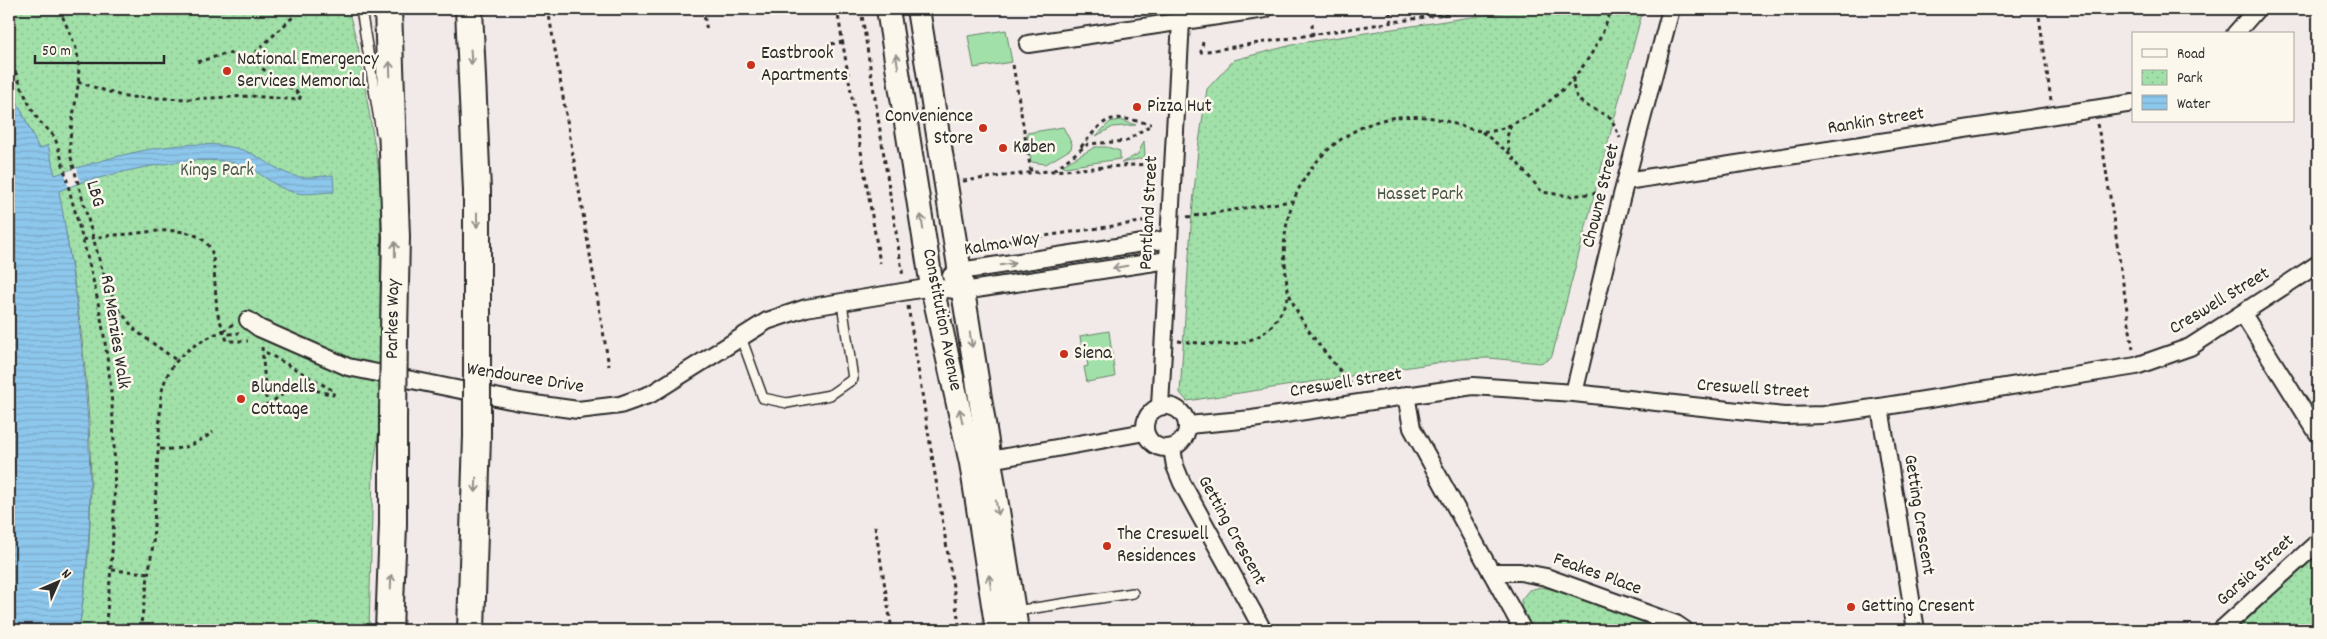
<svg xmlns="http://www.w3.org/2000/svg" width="2327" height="639" viewBox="0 0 2327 639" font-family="Dekko,sans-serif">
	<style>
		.green { fill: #a1e0a8; stroke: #66866a }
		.park { fill: url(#park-dots); stroke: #66866a }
		.water { fill: url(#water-rules); stroke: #66899f }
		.pier { fill: #f2e9e9 }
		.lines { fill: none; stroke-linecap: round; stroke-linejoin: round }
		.lane-casing { stroke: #2b2b2b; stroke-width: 12 }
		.street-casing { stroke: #2b2b2b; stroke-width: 20 }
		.secondary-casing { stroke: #2b2b2b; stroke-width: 26 }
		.primary-casing { stroke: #2b2b2b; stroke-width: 30 }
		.path { stroke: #2b2b2b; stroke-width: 3; stroke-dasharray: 4 4; stroke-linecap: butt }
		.lane { stroke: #fbf7ec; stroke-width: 9 }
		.street { stroke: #fbf7ec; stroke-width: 16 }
		.secondary { stroke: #fbf7ec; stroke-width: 22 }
		.primary { stroke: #fbf7ec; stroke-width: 26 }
		.primary-bridge-casing { stroke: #2b2b2b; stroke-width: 30; stroke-linecap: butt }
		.primary-bridge { stroke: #fbf7ec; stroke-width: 26 }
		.oneway { stroke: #93918c }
		.poi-dot { fill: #c8321e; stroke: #fbf7ec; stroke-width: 2 }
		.labels { text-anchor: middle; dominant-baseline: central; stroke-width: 5; stroke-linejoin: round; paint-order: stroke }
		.poi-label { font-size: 19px; fill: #2b2b2b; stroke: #fbf7ec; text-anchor: start }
		.street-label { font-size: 19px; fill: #2b2b2b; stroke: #fbf7ec }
		.park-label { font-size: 19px; fill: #48584a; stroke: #fbf7ec }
	</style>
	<defs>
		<pattern id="park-dots" width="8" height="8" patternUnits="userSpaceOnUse" patternTransform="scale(1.25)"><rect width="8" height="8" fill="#a1e0a8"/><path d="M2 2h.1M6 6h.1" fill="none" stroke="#8bc091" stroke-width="1.8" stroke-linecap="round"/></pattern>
		<pattern id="water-rules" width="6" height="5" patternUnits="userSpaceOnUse" patternTransform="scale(1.25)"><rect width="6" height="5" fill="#8dc7ec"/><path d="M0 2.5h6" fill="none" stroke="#7aabcb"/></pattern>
	</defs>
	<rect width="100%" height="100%" fill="#f2e9e9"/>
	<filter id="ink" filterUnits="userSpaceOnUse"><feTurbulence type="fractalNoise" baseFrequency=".02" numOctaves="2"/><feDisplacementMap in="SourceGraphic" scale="10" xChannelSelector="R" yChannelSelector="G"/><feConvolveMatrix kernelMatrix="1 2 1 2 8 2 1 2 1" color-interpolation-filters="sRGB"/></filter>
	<g filter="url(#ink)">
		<!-- green -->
		<g class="green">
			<path d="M1006,30l6,32 -38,6 -6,-32z"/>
			<path d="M1120,120l16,5 -23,2 -17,9 14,-14z"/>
			<path d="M1063,127l9,17 -1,5 -25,15 -15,-2 -4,-29z"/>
			<path d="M1144,141l1,14 -2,3 -22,5 17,-9z"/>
			<path d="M1095,147h12l13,4v8l-55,8 -2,-2z"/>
			<path d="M1109,331l6,46 -28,5 -3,-15 4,-1 -3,-16h-3l-2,-14z"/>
		</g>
		<!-- park -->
		<g class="park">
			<path d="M9,9h339l10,37 23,137 -2,247 -6,43 -4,157h-290c4,-29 8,-57 10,-86 8,-131 -12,-271 -41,-398l-9,3 -30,-65z"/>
			<path d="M1524,9h119l-91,347 -4,4 -8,3 -51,-5 -27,1 -275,42 -7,-8 11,-167 7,-77 9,-60 27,-29 66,-17z"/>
			<path d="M2318,555v75h-82z"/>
			<path d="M1541,587l14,3 111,40h-134l-11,-20v-10l8,-10z"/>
		</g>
		<!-- water -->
		<path class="water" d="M9,84l30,65 9,-4 7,30c51,-17 128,-40 181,-27 23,5 40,24 59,28 12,3 26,0 38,-1l1,17c-13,0 -29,4 -42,0 -18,-5 -32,-21 -50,-27 -38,-13 -113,4 -153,16l-2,-1 -28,11c18,101 31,204 31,306 0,45 -5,89 -11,133h-70z"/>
		<!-- pier -->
		<path class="pier" d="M77,168l3,14 -12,5 -3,-15z"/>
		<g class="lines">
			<!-- lane casing -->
			<g class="lane-casing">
				<g id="lane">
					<path d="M361,9l20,123"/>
					<path d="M741,337l22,61 24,5 43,-8 23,-16 -11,-76"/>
					<path d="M1015,611l118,-18"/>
				</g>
			</g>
			<!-- street casing -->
			<g class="street-casing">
				<g id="street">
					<path d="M2235,34l22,-25"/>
					<path d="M1028,44l237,-35"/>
					<path d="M1626,181l507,-78"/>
					<path d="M951,276l9,-5 209,-32"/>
					<path d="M2243,314l75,120"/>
					<path d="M248,320l11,8 89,39 172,35 58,8 42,-5 31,-11 116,-73 39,-13 126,-21 31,4 205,-31"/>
					<path d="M1574,393l47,-194 50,-190"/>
					<path d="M1406,395l6,33 111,202"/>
					<circle cx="1166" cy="427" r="21"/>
					<path d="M1160,406l21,-385 7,-12"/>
					<path d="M1880,407l36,223"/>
					<path d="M1188,425l64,-6 221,-33 101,7 210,23 40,-1 56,-8 256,-41 54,-19 128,-83"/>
					<path d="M1172,448l3,18 7,17 81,147"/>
					<path d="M990,460l155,-28"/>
					<path d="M1491,572h29l26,5 130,47 9,6"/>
					<path d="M2221,630l97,-88"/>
				</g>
			</g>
			<!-- secondary casing -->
			<g class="secondary-casing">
				<g id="secondary">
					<path d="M888,9l44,278 39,176 26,167"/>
					<path d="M918,9l99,621"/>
				</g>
			</g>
			<!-- primary casing -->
			<g class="primary-casing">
				<g id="primary">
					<path d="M388,9l8,228 -2,95"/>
					<path d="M469,9l8,182v152"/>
					<path d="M389,630l4,-105v-106"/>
					<path d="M471,630l6,-194"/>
				</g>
			</g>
			<!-- path -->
			<g class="path">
				<path d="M60,9c5,17 16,32 18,50 4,32 -10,63 -8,95l31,112 15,40 20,25 40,29"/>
				<path d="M548,9l61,357"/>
				<path d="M703,9l4,22"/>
				<path d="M837,9l43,254"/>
				<path d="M861,9l42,268"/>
				<path d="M1085,9l1,5"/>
				<path d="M2038,9l13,91"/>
				<path d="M1390,11l1,12"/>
				<path d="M1312,24l1,11"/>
				<path d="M1203,42l-2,10 276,-43"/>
				<path d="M831,44l12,-2"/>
				<path d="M9,57c9,20 16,42 28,61 5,9 16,13 19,23 8,23 12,47 19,70 9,34 19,68 25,102 20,105 17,212 5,317"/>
				<path d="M259,62l-2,-11 37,-35 -2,-7"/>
				<path d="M1013,65l18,107"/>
				<path d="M1573,78c0,29 17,27 38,40l9,20"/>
				<path d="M78,82l47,15 65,2 61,-3 48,4 2,-5 -41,-28 -1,-5 -31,-9 -31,9"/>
				<path d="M2097,124l6,26 30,200"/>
				<path d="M1482,132l27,21 33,39 27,4 29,-3 9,3"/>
				<path d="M1081,147c28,-34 28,-32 70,-23"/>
				<path d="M1509,152l-2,-15 4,-13"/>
				<path d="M1054,170l34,-26 38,-3 26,-17"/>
				<path d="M963,181l73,-9 113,-8"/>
				<path d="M1187,217l105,-16"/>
				<path d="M83,240c16,-4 32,-5 47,-6 25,-3 75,-12 83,22l4,56 10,29h21"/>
				<path d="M975,246l180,-26"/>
				<path d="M908,306l52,324"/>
				<path d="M223,331l10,-7"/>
				<path d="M1178,341c51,5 91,12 111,-47"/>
				<path d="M262,347l5,63"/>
				<path d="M1351,383c-22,-25 -51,-58 -62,-90 -3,-9 -3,-20 -4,-30 -7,-69 41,-136 112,-146 14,-1 30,-1 45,3 19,5 38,16 58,9 53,-19 96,-66 111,-120"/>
				<path d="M267,405l30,-20 36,10 1,-4 -67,-38 1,-3"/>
				<path d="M160,449c24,1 33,-3 53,-17"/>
				<path d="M875,526l17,104"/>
				<path d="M112,570l38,3"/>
				<path d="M140,630l13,-86 8,-147c5,-36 30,-53 62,-66l6,3 10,-1"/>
			</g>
			<!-- lane -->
			<use href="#lane" class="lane"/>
			<!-- street -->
			<use href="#street" class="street"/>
			<!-- secondary -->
			<use href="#secondary" class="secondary"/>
			<!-- primary -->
			<use href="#primary" class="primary"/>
			<!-- primary-bridge casing -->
			<g class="primary-bridge-casing">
				<g id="primary-bridge">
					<path d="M477,343v93"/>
					<path d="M393,419l1,-87"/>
				</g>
			</g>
			<!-- primary-bridge -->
			<use href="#primary-bridge" class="primary-bridge"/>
		</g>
		<!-- one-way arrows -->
		<defs><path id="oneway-shaft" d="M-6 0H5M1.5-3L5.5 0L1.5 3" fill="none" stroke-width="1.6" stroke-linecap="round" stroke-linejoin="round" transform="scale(1.25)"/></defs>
		<g class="oneway">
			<use href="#oneway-shaft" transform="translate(471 57) rotate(87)"/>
			<use href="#oneway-shaft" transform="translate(897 61) rotate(-99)"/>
			<use href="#oneway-shaft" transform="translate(390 69) rotate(-92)"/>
			<use href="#oneway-shaft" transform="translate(477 220) rotate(90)"/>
			<use href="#oneway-shaft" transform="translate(922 222) rotate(-99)"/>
			<use href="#oneway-shaft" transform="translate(395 249) rotate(-89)"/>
			<use href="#oneway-shaft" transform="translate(1008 264) rotate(-9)"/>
			<use href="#oneway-shaft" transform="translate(1120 267) rotate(171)"/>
			<use href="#oneway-shaft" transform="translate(971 340) rotate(81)"/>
			<use href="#oneway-shaft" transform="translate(961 416) rotate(-102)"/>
			<use href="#oneway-shaft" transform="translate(476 485) rotate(92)"/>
			<use href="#oneway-shaft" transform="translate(997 508) rotate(81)"/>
			<use href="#oneway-shaft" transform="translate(391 582) rotate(-88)"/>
			<use href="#oneway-shaft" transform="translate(990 582) rotate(-99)"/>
		</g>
	</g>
	<!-- markers -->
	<g class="poi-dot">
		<circle cx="751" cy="65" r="5"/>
		<circle cx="227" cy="71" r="5"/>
		<circle cx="1137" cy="107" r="5"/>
		<circle cx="983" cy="128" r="5"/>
		<circle cx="1003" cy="148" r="5"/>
		<circle cx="1064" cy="354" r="5"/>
		<circle cx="241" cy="399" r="5"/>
		<circle cx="1107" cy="546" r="5"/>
		<circle cx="1851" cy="607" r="5"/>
	</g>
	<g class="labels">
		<!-- poi labels -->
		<g class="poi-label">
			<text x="761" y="54">Eastbrook<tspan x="761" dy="22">Apartments</tspan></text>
			<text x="237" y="60">National Emergency<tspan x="237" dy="22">Services Memorial</tspan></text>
			<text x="1147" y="107">Pizza Hut</text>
			<text x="973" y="117" text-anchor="end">Convenience<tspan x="973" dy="22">Store</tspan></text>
			<text x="1013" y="148">Køben</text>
			<text x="1074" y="354">Siena</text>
			<text x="251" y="388">Blundells<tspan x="251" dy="22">Cottage</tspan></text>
			<text x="1117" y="535">The Creswell<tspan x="1117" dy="22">Residences</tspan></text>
			<text x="1861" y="607">Getting Cresent</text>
		</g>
		<!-- street labels -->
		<g class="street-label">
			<text transform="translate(1876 122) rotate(-9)">Rankin Street</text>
			<text transform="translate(94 194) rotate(74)">LBG</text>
			<text transform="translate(1602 196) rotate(-76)">Chowne Street</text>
			<text transform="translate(1150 213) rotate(-87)">Pentland Street</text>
			<text transform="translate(1002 245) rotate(-9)">Kalma Way</text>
			<text transform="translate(2220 302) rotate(-31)">Creswell Street</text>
			<text transform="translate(394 319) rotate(-89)">Parkes Way</text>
			<text transform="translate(941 320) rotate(79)">Constitution Avenue</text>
			<text transform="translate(114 332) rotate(81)">RG Menzies Walk</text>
			<text transform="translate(525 379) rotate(9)">Wendouree Drive</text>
			<text transform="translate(1346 384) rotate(-9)">Creswell Street</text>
			<text transform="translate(1753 390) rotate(4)">Creswell Street</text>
			<text transform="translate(1918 515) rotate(81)">Getting Crescent</text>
			<text transform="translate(1231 531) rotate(61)">Getting Crescent</text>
			<text transform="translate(2256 571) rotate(-42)">Garsia Street</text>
			<text transform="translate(1597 575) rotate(20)">Feakes Place</text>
		</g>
		<!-- park labels -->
		<g class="park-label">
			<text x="217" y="171">Kings Park</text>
			<text x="1420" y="195">Hasset Park</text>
		</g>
	</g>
	<!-- margin -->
	<rect width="2327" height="639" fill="none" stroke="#fbf7ec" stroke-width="30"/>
	<rect x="15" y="15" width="2297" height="609" fill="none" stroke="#2b2b2b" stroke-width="2" filter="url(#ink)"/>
	<!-- legend -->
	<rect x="2132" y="32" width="162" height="90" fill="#fbf7ec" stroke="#a8a59f"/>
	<rect x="2142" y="49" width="25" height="8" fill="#fbf7ec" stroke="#a8a59f"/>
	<text x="2177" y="58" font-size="15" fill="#2b2b2b">Road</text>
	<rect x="2142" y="70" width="25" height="15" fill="url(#park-dots)" stroke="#a8a59f"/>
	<text x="2177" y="82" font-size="15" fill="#2b2b2b">Park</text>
	<rect x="2142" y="95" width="25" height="15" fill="url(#water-rules)" stroke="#a8a59f"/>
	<text x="2177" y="108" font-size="15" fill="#2b2b2b">Water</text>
	<!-- north arrow -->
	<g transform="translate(58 582) rotate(45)" stroke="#fbf7ec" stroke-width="4" paint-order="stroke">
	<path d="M0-4L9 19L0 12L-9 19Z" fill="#2b2b2b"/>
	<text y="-8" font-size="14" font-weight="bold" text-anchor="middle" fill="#2b2b2b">N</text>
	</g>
	<!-- scale -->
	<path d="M35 55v8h129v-8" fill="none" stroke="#2b2b2b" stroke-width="2.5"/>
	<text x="42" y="55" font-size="15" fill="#2b2b2b" stroke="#fbf7ec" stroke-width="4" paint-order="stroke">50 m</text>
</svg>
